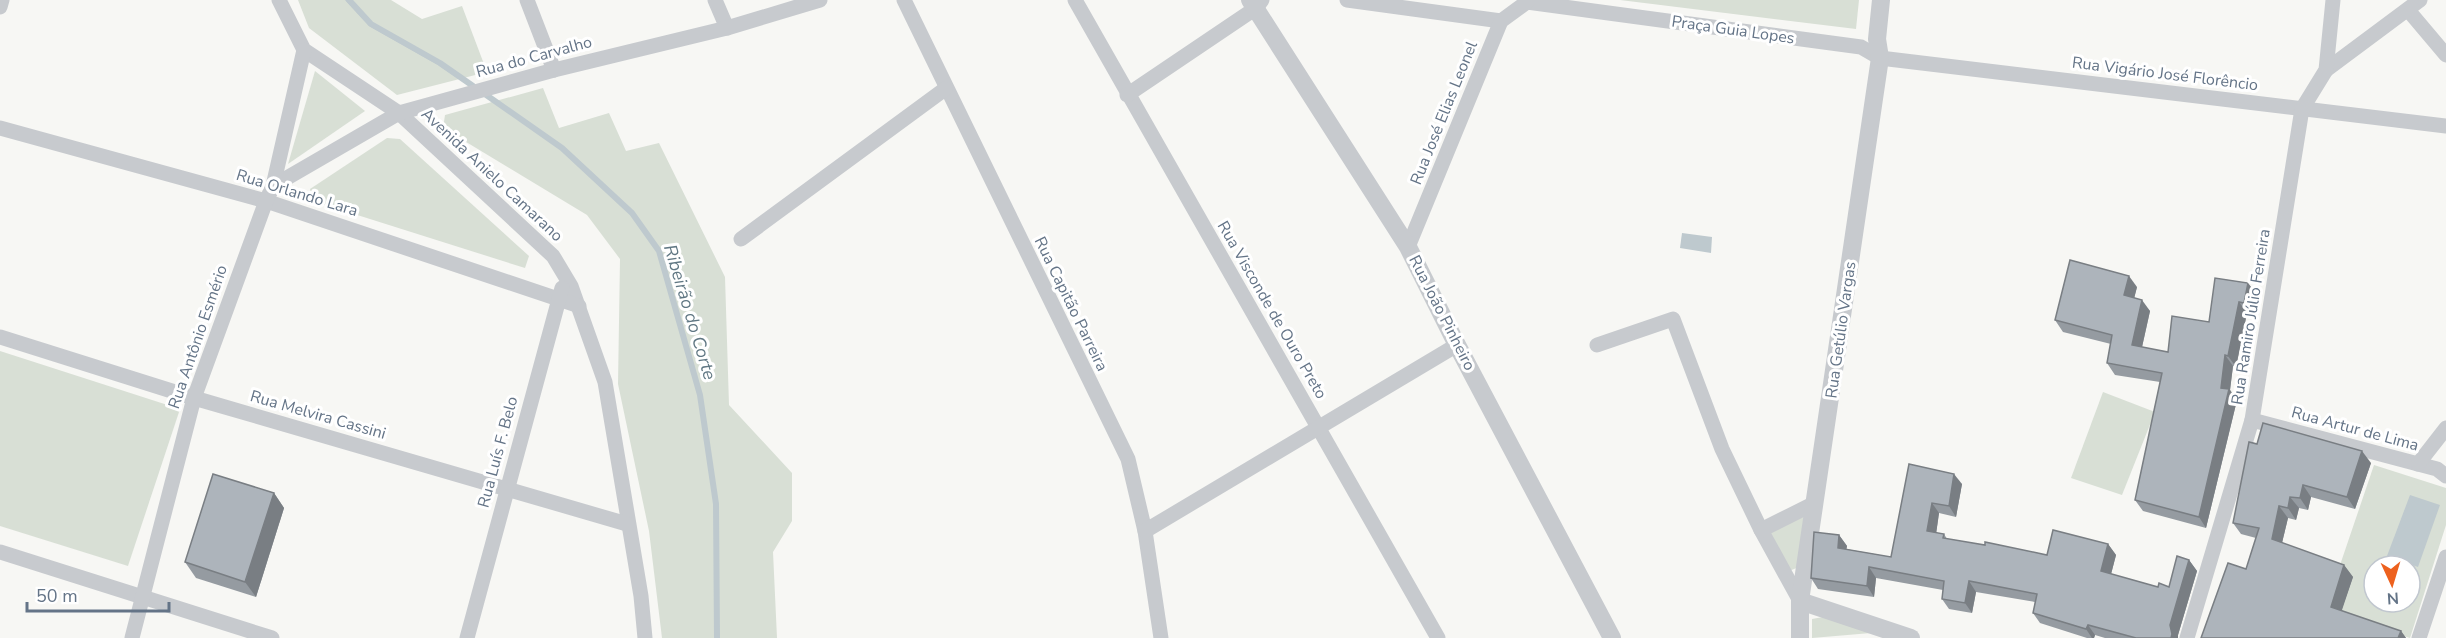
<svg xmlns="http://www.w3.org/2000/svg" width="2446" height="638" viewBox="0 0 2446 638" font-family="'Nunito Sans',sans-serif">
	<style>
		.green { fill: #d8dfd5; fill-rule: evenodd }
		.water { fill: #bec9ce }
		.lines { fill: none; stroke-linecap: round; stroke-linejoin: round }
		.stream { stroke: #bec9ce; stroke-width: 6 }
		.minor { stroke: #c7cace; stroke-width: 15 }
		.tertiary { stroke: #c7cace; stroke-width: 18 }
		.wall { fill: #959ba1 }
		.shaded-wall { fill: #797e83 }
		.building { fill: #adb4bb; stroke: #797e83; stroke-width: 1.5 }
		.labels { text-anchor: middle; dominant-baseline: central; stroke-width: 6; stroke-linejoin: round; paint-order: stroke }
		.street-label { font-size: 16px; fill: #647487; stroke: #fff }
		.water-label { font-size: 18px; font-style: italic; fill: #607783; stroke: #fff }
	</style>
	<rect width="100%" height="100%" fill="#f7f7f4"/>
	<!-- green -->
	<g class="green">
		<path d="M298,0h93l31,19 40,-13 25,66 -90,23 -88,-67z"/>
		<path d="M1620,0h239l-3,29z"/>
		<path d="M315,71l50,40 -77,53z"/>
		<path d="M543,88l16,40 50,-15 17,38 33,-8 66,134 4,128 63,68v48l-19,31 4,86h-115l-13,-107 -31,-147 2,-125 -33,-44 -144,-87 2,-13z"/>
		<path d="M387,138l13,1 129,117 -4,12 -212,-67 -3,-12z"/>
		<path d="M0,351l180,58 -52,157 -128,-40z"/>
		<path d="M2103,392l52,20 -33,83 -51,-17z"/>
		<path d="M2374,465l72,23v37l-36,113 -62,-19 -80,19 71,-70zM2374,566h36v36h-36z"/>
		<path d="M1805,516l-6,51 -10,4 -19,-39z"/>
		<path d="M1823,617l48,16 -59,5v-19z"/>
	</g>
	<!-- water -->
	<g class="water">
		<path d="M345,0h4l22,24 69,39 122,85 70,65 27,38 41,144 16,109 1,134 -2,-134 -16,-109 -40,-144 -29,-37 -69,-66 -123,-83 -69,-39z"/>
		<path d="M1682,233l30,4 -1,16 -31,-5z"/>
		<path d="M2410,495l30,10 -22,62 -31,-11z"/>
	</g>
	<g class="lines">
		<!-- stream -->
		<g class="stream">
			<path d="M349,0l22,24 69,39 33,23"/>
			<path d="M482,92l80,56 70,65 27,38 41,144 16,109 1,134"/>
		</g>
		<!-- minor -->
		<g class="minor">
			<path d="M279,0l25,50 95,63 154,143 18,30 34,96 36,214 4,42"/>
			<path d="M527,0l27,70"/>
			<path d="M715,0l12,28"/>
			<path d="M904,0l224,459 17,72 16,107"/>
			<path d="M1075,0l363,638"/>
			<path d="M1347,0l154,21"/>
			<path d="M1527,2l334,45 19,11 566,68"/>
			<path d="M0,7l2,-7"/>
			<path d="M2408,10l38,45"/>
			<path d="M2326,70l94,-70"/>
			<path d="M1127,95l129,-87 6,-8"/>
			<path d="M0,128l266,73 313,105"/>
			<path d="M273,186l126,-73 155,-43 173,-42 93,-28"/>
			<path d="M741,239l204,-150"/>
			<path d="M1408,247l93,-226 26,-19"/>
			<path d="M0,337l194,61 433,126"/>
			<path d="M1597,345l76,-26 49,130 39,81 39,71"/>
			<path d="M2252,420l185,49 9,7"/>
			<path d="M2418,464l28,-36"/>
			<path d="M1761,530l54,-27"/>
			<path d="M1145,531l312,-186"/>
			<path d="M0,552l272,86"/>
			<path d="M132,638l62,-240 72,-197 7,-15 31,-136"/>
			<path d="M467,638l95,-350"/>
			<path d="M2187,638l65,-218 50,-311 24,-39 7,-70"/>
			<path d="M2419,638l27,-81"/>
		</g>
		<!-- tertiary -->
		<g class="tertiary">
			<path d="M1250,0l158,247 49,98 155,293"/>
			<path d="M1800,601l111,37"/>
			<path d="M1800,638v-37l80,-543 -3,-19 4,-39"/>
		</g>
	</g>
	<!-- wall -->
	<g class="wall">
		<path d="M2248,283l8,11 -4,20 -5,-1 -11,54 -3,-1 -3,24 7,10 -31,128 -63,-17 -8,-11 25,-118 -45,-7 -8,-12 4,-19 -48,-12 -8,-12 82,-33 -3,11 16,13 -8,36 26,5 41,-30z"/>
		<path d="M2249,442l122,21 -16,46 -44,-12 -3,13 -9,-2 -3,12 -8,-2 -6,25 62,22 9,12 -12,34 60,20 5,7h-205l45,-69 10,-31 -15,-4 -8,-11z"/>
		<path d="M1909,464l53,20 -6,33 -17,-4 -3,20 8,1 3,5 100,16 61,-11 8,11 -5,19 47,13h11l20,-27 8,11 -19,64v3h-73l-10,-3 -1,3h-7l-47,-15 -7,-10 2,-11 -59,-10 -4,21 -23,-4 -7,-10 1,-9 -67,-12 -2,19 -56,-8 -7,-11 28,-43 8,11 -1,3 45,8z"/>
		<path d="M274,493l10,15 -28,89 -60,-19 -11,-16z"/>
	</g>
	<!-- shaded-wall -->
	<g class="shaded-wall">
		<path d="M2129,276l8,11 -5,20 -8,-12z"/>
		<path d="M2248,283l8,11 -4,20 -8,-11z"/>
		<path d="M2142,300l8,11 -10,45 -8,-11z"/>
		<path d="M2239,302l8,11 -11,54 -8,-11z"/>
		<path d="M2225,355l8,11 -3,24 7,10 -31,128 -7,-11z"/>
		<path d="M2362,451l9,12 -16,46 -8,-12z"/>
		<path d="M1954,474l8,10 -6,33 -7,-11z"/>
		<path d="M2303,485l8,12 -3,13 -8,-12z"/>
		<path d="M274,493l10,15 -28,89 -11,-15z"/>
		<path d="M2290,497l9,11 -3,12 -8,-12z"/>
		<path d="M1932,503l7,10 -4,29 -8,-11z"/>
		<path d="M2279,506l9,12 -8,33 -8,-12z"/>
		<path d="M1839,535l8,11 -2,12 -7,-10z"/>
		<path d="M2108,544l8,11 -7,27 -8,-11z"/>
		<path d="M2189,560l8,11 -19,64v3h-7l-1,-13z"/>
		<path d="M2344,565l9,12 -14,42 -8,-12z"/>
		<path d="M1869,567l7,11 -2,19 -7,-11z"/>
		<path d="M1969,581l7,11 -4,21 -7,-10z"/>
		<path d="M2088,625l7,10 -1,3h-2l-6,-9z"/>
		<path d="M2401,631l5,7h-8z"/>
	</g>
	<!-- building -->
	<g class="building">
		<path d="M2070,260l59,16 -5,19 18,5 -10,45 36,7 4,-36 37,6 6,-44 33,5 -4,20 -5,-1 -11,54 -3,-1 -4,33 8,1 -30,128 -64,-17 27,-127 -55,-10 5,-28 -57,-15z"/>
		<path d="M2263,423l99,28 -15,46 -44,-12 -3,13 -10,-1 -2,11 -9,-2 -7,33 72,26 -13,42 70,24 -3,7h-197l27,-75 18,6 13,-41 -26,-5 16,-81 8,2z"/>
		<path d="M1909,464l45,10 -5,32 -17,-3 -5,28 17,3 -1,4 42,7v-3l62,13 6,-25 55,14 -7,27 57,16 1,-4 10,4 8,-31 12,4 -19,65 2,9 -1,4h-35l-48,-13 -2,4 -53,-16 4,-19 -68,-13 -4,22 -23,-4 2,-18 -75,-14 -2,19 -56,-8 3,-46 25,3 -1,13 53,9z"/>
		<path d="M213,474l61,19 -29,89 -60,-20z"/>
	</g>
	<g class="labels">
		<!-- street labels -->
		<g class="street-label">
			<text transform="translate(1733 30) rotate(8)">Praça Guia Lopes</text>
			<text transform="translate(534 57) rotate(-15)">Rua do Carvalho</text>
			<text transform="translate(2165 74) rotate(7)">Rua Vigário José Florêncio</text>
			<text transform="translate(1444 113) rotate(-68)">Rua José Elias Leonel</text>
			<text transform="translate(492 175) rotate(43)">Avenida Anielo Camarano</text>
			<text transform="translate(297 193) rotate(17)">Rua Orlando Lara</text>
			<text transform="translate(1071 304) rotate(64)">Rua Capitão Parreira</text>
			<text transform="translate(1272 310) rotate(60)">Rua Visconde de Ouro Preto</text>
			<text transform="translate(1442 313) rotate(63)">Rua João Pinheiro</text>
			<text transform="translate(2251 317) rotate(-81)">Rua Ramiro Júlio Ferreira</text>
			<text transform="translate(1841 330) rotate(-82)">Rua Getúlio Vargas</text>
			<text transform="translate(198 337) rotate(-71)">Rua Antônio Esmério</text>
			<text transform="translate(318 415) rotate(16)">Rua Melvira Cassini</text>
			<text transform="translate(2355 429) rotate(15)">Rua Artur de Lima</text>
			<text transform="translate(498 452) rotate(-75)">Rua Luís F. Belo</text>
		</g>
		<!-- water labels -->
		<g class="water-label">
			<text transform="translate(690 312) rotate(73)">Ribeirão do Corte</text>
		</g>
	</g>
	<!-- north arrow -->
	<g transform="translate(2392 584) rotate(176)"><circle r="28" fill="#ffffff" stroke="#c1c7cf" stroke-width="1.5"/>
	<path d="M0-4.5L10 22L0 15L-10 22Z" fill="#ed611e"/>
	<text y="-9" font-size="16" font-weight="bold" text-anchor="middle" fill="#647487">N</text>
	</g>
	<!-- scale -->
	<path d="M27 602v9h142v-9" fill="none" stroke="#647487" stroke-width="3"/>
	<text x="36" y="602" font-size="18" fill="#647487" stroke="#ffffff" stroke-width="4.5" paint-order="stroke">50 m</text>
</svg>
